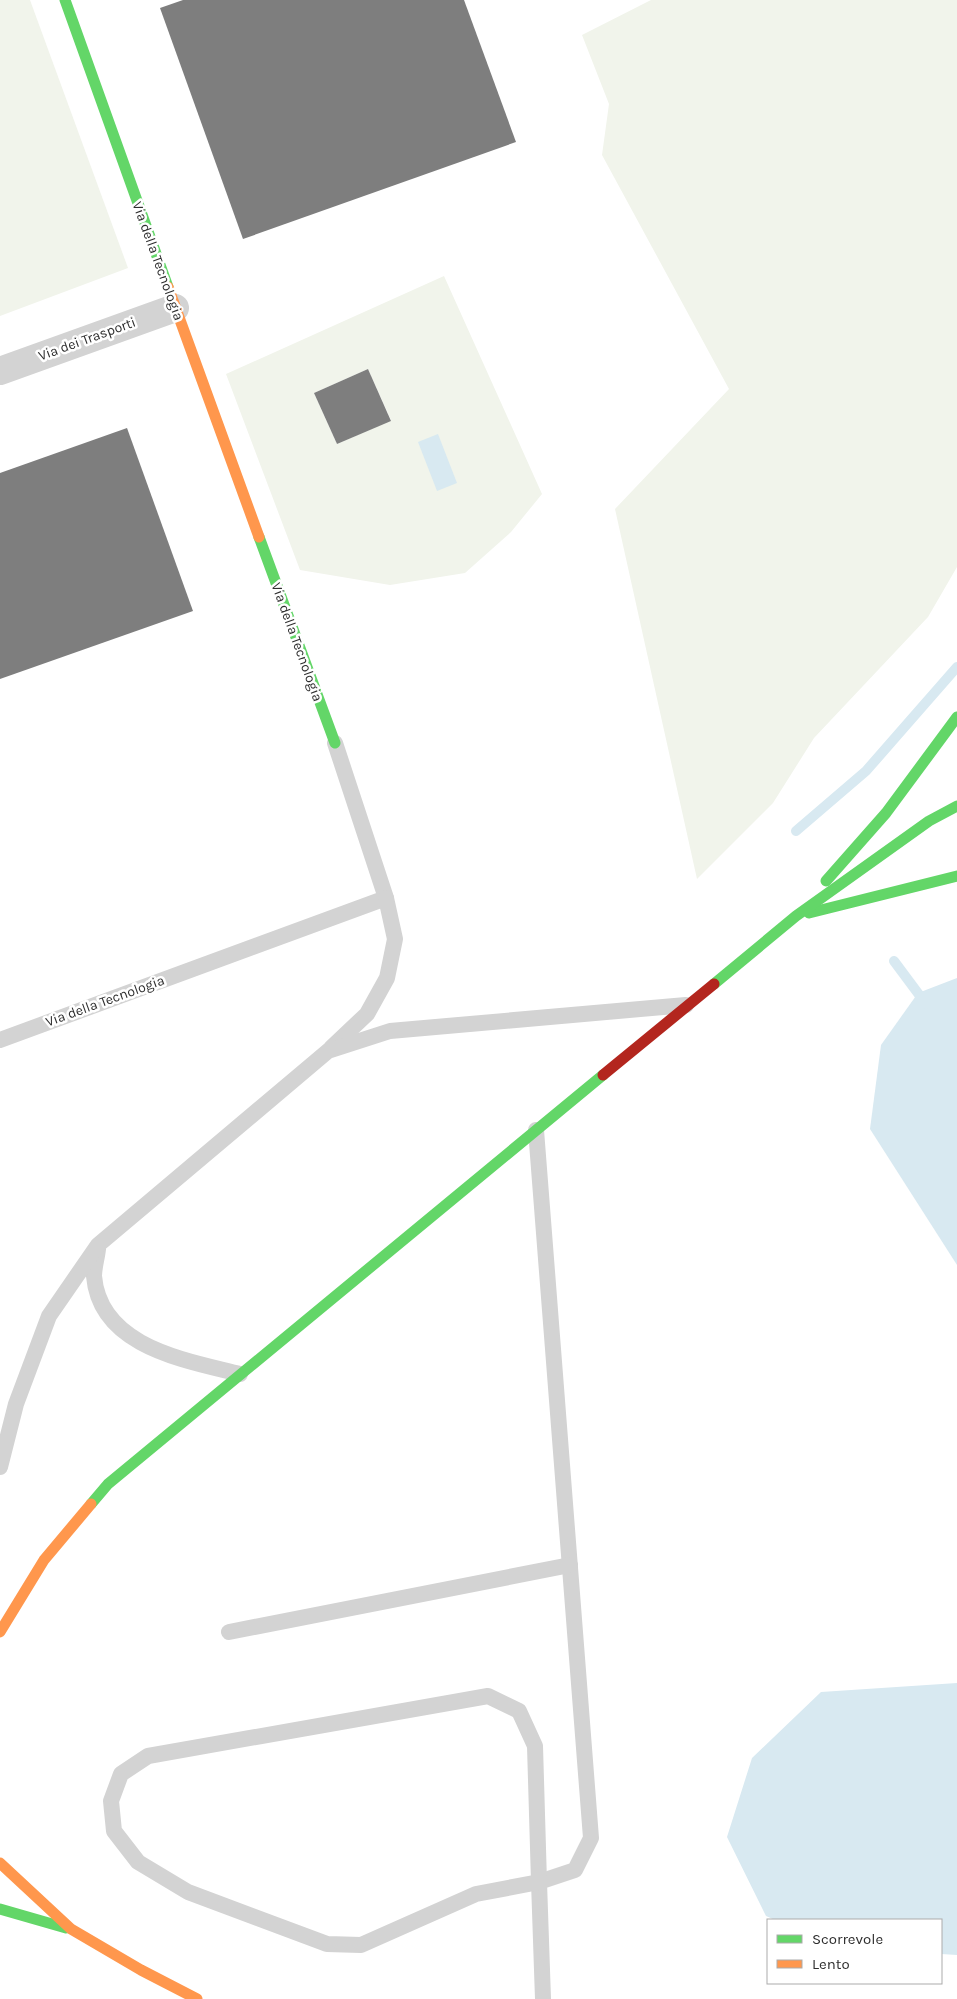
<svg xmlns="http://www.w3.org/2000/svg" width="957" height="1999" viewBox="0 0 957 1999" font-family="Karla,sans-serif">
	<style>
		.green { fill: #f1f4eb; fill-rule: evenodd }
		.water { fill: #d8e9f1 }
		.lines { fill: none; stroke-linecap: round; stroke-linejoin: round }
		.stream { stroke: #d8e9f1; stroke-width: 10 }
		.building { fill: #7e7e7e }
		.lane { stroke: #d3d3d3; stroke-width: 16 }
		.street { stroke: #d3d3d3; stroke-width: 28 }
		.fast { stroke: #63d668; stroke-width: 11 }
		.slow { stroke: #ff974d; stroke-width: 11 }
		.jam { stroke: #b3261e; stroke-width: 11 }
		.labels { text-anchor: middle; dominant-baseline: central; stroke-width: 5; stroke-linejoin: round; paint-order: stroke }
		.street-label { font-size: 14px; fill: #2e2e2e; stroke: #fff }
	</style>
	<rect width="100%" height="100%" fill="#fff"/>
	<!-- green -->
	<g class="green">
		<path d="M0,0h30l98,268 -128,48z"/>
		<path d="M651,0h306v567l-29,50 -114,121 -41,65 -76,76 -82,-370 114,-120 -127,-234 7,-51 -27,-69z"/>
		<path d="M444,276l98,218 -31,38 -46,41 -75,12 -90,-15 -74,-196zM368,369l23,51 -54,24 -23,-51z"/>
	</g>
	<!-- water -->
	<g class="water">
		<path d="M438,434l19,49 -20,8 -19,-49z"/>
		<path d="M957,978v287l-87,-136 11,-84 37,-52z"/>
		<path d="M957,1683v272l-16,-1v-34h-166l-9,-4 -39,-79 25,-79 69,-66z"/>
	</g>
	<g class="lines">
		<!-- stream -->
		<g class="stream">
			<path d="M796,831l70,-60 91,-104"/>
			<path d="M894,961l32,43"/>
		</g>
	</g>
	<!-- building -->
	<g class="building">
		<path d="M183,0h281l52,142 -273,97 -83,-231z"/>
		<path d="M368,369l23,52 -54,23 -23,-51z"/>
		<path d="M127,428l66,183 -193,68v-206z"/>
	</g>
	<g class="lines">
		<!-- lane -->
		<g class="lane">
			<path d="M0,1040l386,-142 -51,-155"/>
			<path d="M331,1048l36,-34 20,-36 8,-39 -9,-41"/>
			<path d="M536,1130l55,708 -16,32 -36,12 4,117"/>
			<path d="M98,1249c-1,9 -4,19 -4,27 6,71 91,84 146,98"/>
			<path d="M0,1467l16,-63 33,-88 49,-71 230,-194 62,-20 296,-26"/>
			<path d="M229,1632l341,-67"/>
			<path d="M488,1696l31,15 16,35 4,136 -63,12 -115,51 -34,-1 -139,-52 -50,-30 -24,-31 -3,-30 10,-27 27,-18z"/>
		</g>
		<!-- street -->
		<path class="street" d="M0,371l175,-63"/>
		<!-- fast -->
		<g class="fast">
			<path d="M65,0l103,287"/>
			<path d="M259,537l76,206"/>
			<path d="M826,881l60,-68 71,-96"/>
			<path d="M809,913l148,-37"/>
			<path d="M714,984l82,-68 133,-95 28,-15"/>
			<path d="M91,1504l17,-20 495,-409"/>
			<path d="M0,1909l66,19"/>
		</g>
		<!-- slow -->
		<g class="slow">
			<path d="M168,287l91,250"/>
			<path d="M0,1632l44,-72 47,-56"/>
			<path d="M0,1863l71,66 70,41 56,29"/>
		</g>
		<!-- jam -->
		<path class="jam" d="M603,1075l111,-91"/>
	</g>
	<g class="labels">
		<!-- street labels -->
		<g class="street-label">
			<text transform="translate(158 261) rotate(70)">Via della Tecnologia</text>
			<text transform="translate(87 339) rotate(-20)">Via dei Trasporti</text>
			<text transform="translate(297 642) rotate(70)">Via della Tecnologia</text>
			<text transform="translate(105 1001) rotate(-20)">Via della Tecnologia</text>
		</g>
	</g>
	<!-- legend -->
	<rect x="767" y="1919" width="175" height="65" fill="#ffffff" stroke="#ababab"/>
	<rect x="777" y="1935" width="25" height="8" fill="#63d668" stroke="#ababab"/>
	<text x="812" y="1944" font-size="15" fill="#2e2e2e">Scorrevole</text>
	<rect x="777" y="1960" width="25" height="8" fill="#ff974d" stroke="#ababab"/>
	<text x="812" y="1969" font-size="15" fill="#2e2e2e">Lento</text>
</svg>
